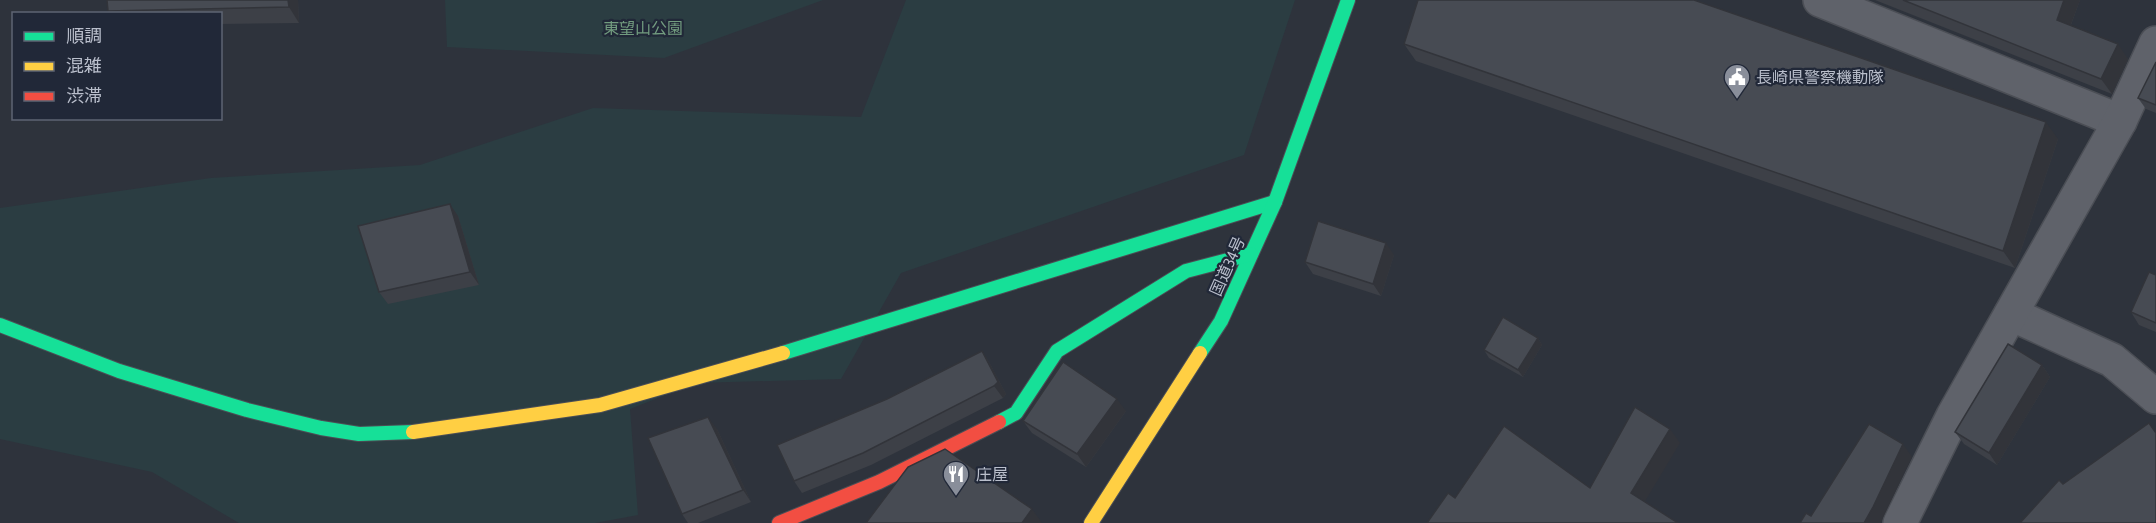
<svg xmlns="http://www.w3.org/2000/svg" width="2156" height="523" viewBox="0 0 2156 523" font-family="'Asap Condensed','Noto Sans JP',sans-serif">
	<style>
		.green { fill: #2b3d42 }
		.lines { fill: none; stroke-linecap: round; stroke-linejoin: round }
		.street-casing { stroke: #4b4e55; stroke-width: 36 }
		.fast-casing { stroke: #4b4e55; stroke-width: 16 }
		.slow-casing { stroke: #4b4e55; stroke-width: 16 }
		.jam-casing { stroke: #4b4e55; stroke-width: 16 }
		.street { stroke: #5f626a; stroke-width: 33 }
		.fast { stroke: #16e098; stroke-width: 14 }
		.slow { stroke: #ffcf43; stroke-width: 14 }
		.jam { stroke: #f24e42; stroke-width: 14 }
		.wall { fill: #3d4047 }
		.shaded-wall { fill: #32343a }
		.building { fill: #474b53; stroke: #32343a; stroke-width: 1.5 }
		.labels { text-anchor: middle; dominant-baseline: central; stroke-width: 4.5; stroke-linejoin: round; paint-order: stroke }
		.park-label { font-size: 16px; fill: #729c7f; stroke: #212838 }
		.poi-label { font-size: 16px; fill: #babfcc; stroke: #212838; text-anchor: start }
		.street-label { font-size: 16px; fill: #babfcc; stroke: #212838 }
	</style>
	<rect width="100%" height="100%" fill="#2e333c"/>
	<!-- green -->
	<g class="green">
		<path d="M445,0h378l-159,58 -217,-11z"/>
		<path d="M906,0h389l-51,155 -343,118 -60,106 -145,4 -66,26 8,106 -43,8h-356l-87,-51 -152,-33v-231l211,-30 209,-13 173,-57 268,9z"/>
	</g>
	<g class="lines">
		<!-- street casing -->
		<g class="street-casing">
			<g id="street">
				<path d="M1820,0l300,121"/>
				<path d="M2011,314l101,46 44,37"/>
				<path d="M1900,523l53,-107 167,-295 36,-78"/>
			</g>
		</g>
		<!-- fast casing -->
		<g class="fast-casing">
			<g id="fast">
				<path d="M0,325l119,46 128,39 74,18 38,6 54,-2"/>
				<path d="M783,353l492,-151"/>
				<path d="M1200,353l21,-32 54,-119 73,-202"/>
				<path d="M999,422l17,-9 41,-62 129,-80 65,-17"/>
			</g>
		</g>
		<!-- slow casing -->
		<g class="slow-casing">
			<g id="slow">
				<path d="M413,432l187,-27 183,-52"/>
				<path d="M1091,523l109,-170"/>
			</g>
		</g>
		<!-- jam casing -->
		<g class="jam-casing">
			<path id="jam" d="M779,523l100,-41 120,-60"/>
		</g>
		<!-- street -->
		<use href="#street" class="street"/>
		<!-- fast -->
		<use href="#fast" class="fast"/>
		<!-- slow -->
		<use href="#slow" class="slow"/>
		<!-- jam -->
		<use href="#jam" class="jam"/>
	</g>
	<!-- wall -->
	<g class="wall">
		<path d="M107,0h191l1,23 -79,1v-10h-111l-1,-3z"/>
		<path d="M1875,0h205l-9,25 57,34 -16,35z"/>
		<path d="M1404,44l654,95 -43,129 -599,-207z"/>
		<path d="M2156,62v51l-10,-4 -8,-11z"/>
		<path d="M458,216l21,69 -91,19 -9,-12z"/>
		<path d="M1394,255l-13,41 -68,-22 -8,-12z"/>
		<path d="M2156,275v57l-17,-7 -8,-13z"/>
		<path d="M1538,338l4,7 -19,32 -34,-19 -5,-8z"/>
		<path d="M982,351l8,13 16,30 -3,4 -132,67 -69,28 -8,-12 93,-82z"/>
		<path d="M2042,365l8,12 -53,88 -33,-21 -9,-12z"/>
		<path d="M1126,411l-40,56 -54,-34 -9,-12z"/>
		<path d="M717,429l34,73 -53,21h-10l-6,-9z"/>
	</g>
	<!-- shaded-wall -->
	<g class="shaded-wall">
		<path d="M288,0h10l1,23 -10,-16z"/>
		<path d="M2064,0h16l-13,35 -10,-15z"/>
		<path d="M2118,44l10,15 -16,35 -11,-15z"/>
		<path d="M2046,122l12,17 -43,129 -12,-17z"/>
		<path d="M450,204l8,12 21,69 -9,-13z"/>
		<path d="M1386,243l8,12 -13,41 -8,-12z"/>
		<path d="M1538,338l4,7 -19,32 -5,-7z"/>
		<path d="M982,351l8,13 16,30 -3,4 -9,-12z"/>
		<path d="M2042,365l8,12 -53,88 -8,-12z"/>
		<path d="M1117,399l9,12 -40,56 -9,-13z"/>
		<path d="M708,417l9,12 34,73 -8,-12z"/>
		<path d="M1670,429l10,14 -39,65 -10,-15z"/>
		<path d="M1903,444l9,13 -30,63 -2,3h-16z"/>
		<path d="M1032,509l10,14h-20z"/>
	</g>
	<!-- building -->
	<g class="building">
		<path d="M107,0h181l1,7 -181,4z"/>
		<path d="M1418,0h276l352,122 -43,129 -599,-207z"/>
		<path d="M1903,0h161l-7,20 61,24 -17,35z"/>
		<path d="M2156,62v43l-18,-7z"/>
		<path d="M450,204l20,68 -91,20 -21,-66z"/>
		<path d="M1318,221l68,22 -13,41 -68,-22z"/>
		<path d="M2149,272l7,3v48l-25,-11z"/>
		<path d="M1503,317l35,21 -20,32 -34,-20z"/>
		<path d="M2008,344l34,21 -53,88 -34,-21z"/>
		<path d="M982,351l16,31 -4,4 -131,67 -69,28 -17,-36 110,-46z"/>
		<path d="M1063,362l54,37 -40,55 -54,-33z"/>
		<path d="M1635,407l35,22 -39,64 47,30h-251l21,-30 7,5 49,-72 86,62z"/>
		<path d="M708,417l35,73 -61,24 -34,-76z"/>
		<path d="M2149,423l7,10v90h-136l39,-43 4,4z"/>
		<path d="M1869,424l34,20 -30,63 -9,16h-64l6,-10 5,3z"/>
		<path d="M945,449l87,60 -10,14h-156l42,-56z"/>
	</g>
	<!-- icons -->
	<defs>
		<g id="civic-pin" transform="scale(1.35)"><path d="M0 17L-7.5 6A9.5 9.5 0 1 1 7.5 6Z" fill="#898e9a" stroke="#212838"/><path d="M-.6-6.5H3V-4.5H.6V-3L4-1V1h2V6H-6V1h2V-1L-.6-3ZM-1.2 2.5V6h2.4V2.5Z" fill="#fff"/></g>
		<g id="restaurant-pin" transform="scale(1.35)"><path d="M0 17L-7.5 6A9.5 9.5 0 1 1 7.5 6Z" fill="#898e9a" stroke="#212838"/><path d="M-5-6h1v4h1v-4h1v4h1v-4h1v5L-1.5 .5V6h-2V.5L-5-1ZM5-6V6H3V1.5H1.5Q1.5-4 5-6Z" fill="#fff"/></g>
	</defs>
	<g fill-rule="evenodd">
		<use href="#civic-pin" x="1737" y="77"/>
		<use href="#restaurant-pin" x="956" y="474"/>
	</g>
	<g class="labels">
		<!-- park labels -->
		<g class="park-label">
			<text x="643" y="28">東望山公園</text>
		</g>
		<!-- poi labels -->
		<g class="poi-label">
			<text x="1756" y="77">長崎県警察機動隊</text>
			<text x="976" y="474">庄屋</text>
		</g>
		<!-- street labels -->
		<g class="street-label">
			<text transform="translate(1227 266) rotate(-66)">国道34号</text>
		</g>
	</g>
	<!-- legend -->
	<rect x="12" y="12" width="210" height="108" fill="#212838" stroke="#5e6473" stroke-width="1.5"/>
	<rect x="24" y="32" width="30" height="9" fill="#16e098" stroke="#5e6473" stroke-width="1.5"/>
	<text x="66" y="42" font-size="18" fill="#babfcc">順調</text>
	<rect x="24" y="62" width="30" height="9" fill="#ffcf43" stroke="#5e6473" stroke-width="1.5"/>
	<text x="66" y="72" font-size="18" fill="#babfcc">混雑</text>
	<rect x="24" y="92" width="30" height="9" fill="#f24e42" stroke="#5e6473" stroke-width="1.5"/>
	<text x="66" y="102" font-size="18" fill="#babfcc">渋滞</text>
</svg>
